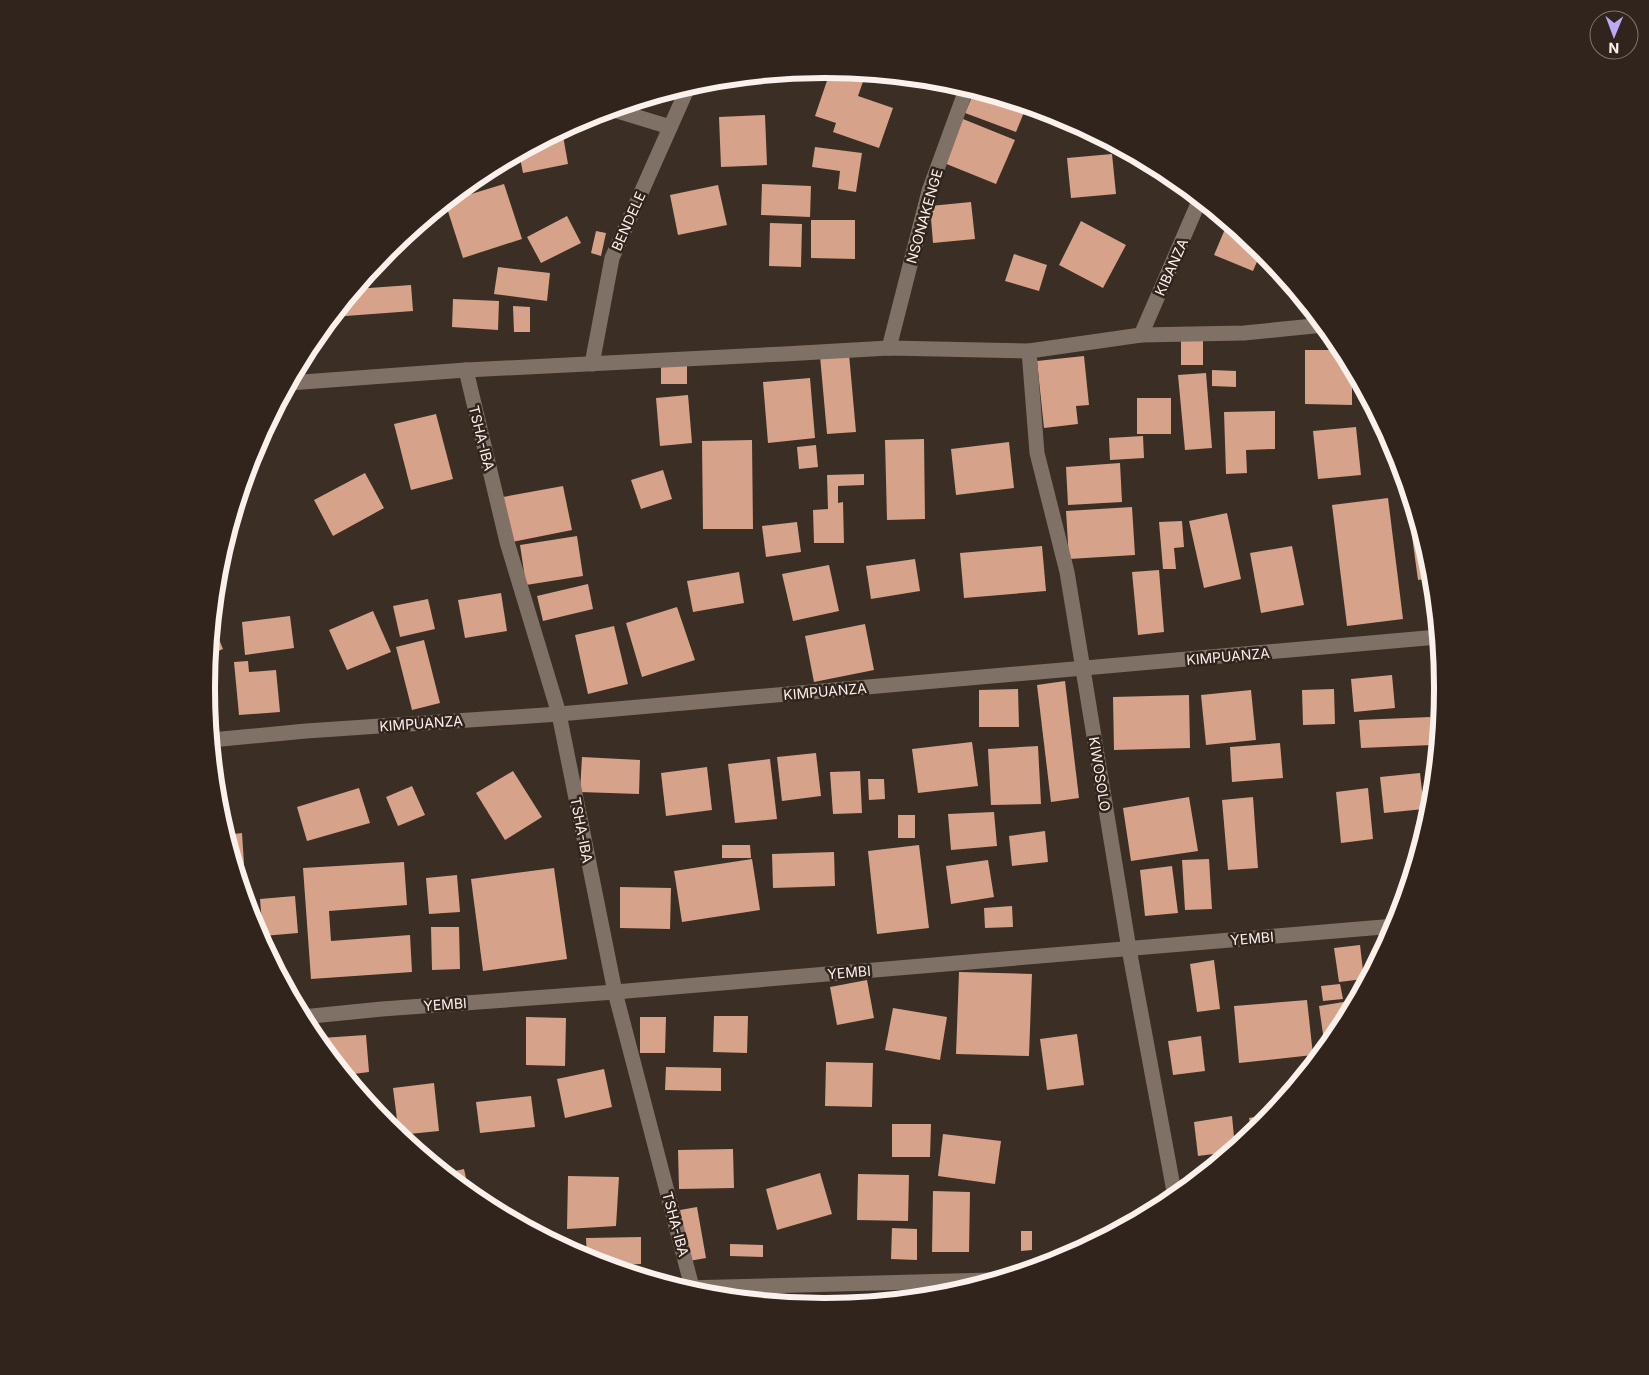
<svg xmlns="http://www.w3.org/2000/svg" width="1649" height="1375" viewBox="0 0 1649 1375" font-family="Inter,sans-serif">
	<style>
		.building { fill: #d6a289 }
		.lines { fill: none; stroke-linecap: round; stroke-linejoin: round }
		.minor { stroke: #807167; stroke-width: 15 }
		.labels { text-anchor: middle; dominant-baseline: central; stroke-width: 5; stroke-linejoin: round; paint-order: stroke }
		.street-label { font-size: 14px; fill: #faf1ec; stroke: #30241c }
		.rim { fill: none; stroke: #faf1ec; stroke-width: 6 }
	</style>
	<rect width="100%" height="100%" fill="#3b2e25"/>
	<!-- building -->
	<g class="building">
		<path d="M831,69l35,4 -8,23 35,12 -14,40 -46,-16 3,-9 -21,-7z"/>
		<path d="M975,90l52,15 -11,27 -51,-19z"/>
		<path d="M765,115l2,50 -46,2 -2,-50z"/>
		<path d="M963,119l52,21 -19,44 -52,-21z"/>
		<path d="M562,130l6,34 -45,9 -4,-20z"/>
		<path d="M815,147l47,6 -6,39 -18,-3 2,-18 -28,-4z"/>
		<path d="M1112,154l4,40 -45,4 -4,-40z"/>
		<path d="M504,184l18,55 -59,19 -18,-56z"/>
		<path d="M762,184l49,2 -1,31 -49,-2z"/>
		<path d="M718,185l9,40 -49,10 -8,-40z"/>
		<path d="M971,202l4,37 -42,4 -3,-37z"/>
		<path d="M567,216l14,27 -40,20 -14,-26z"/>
		<path d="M811,220h44v39l-44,-1z"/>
		<path d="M1081,221l45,24 -23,43 -44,-23z"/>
		<path d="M1228,222l34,28 -9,21 -39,-16z"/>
		<path d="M770,223l32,1 -1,43 -32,-1z"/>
		<path d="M596,231l10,2 -5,23 -10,-3z"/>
		<path d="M1014,254l33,11 -8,26 -34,-10z"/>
		<path d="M498,267l52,6 -3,28 -53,-7z"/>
		<path d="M411,285l2,26 -81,6 23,-28z"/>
		<path d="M453,299l46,2 -1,29 -46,-3z"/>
		<path d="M513,306l17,1v25h-16z"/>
		<rect x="1181" y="337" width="22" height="28"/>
		<path d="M1305,350h37l10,17v38l-47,-1z"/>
		<path d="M849,354l7,78 -29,2 -7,-78z"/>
		<path d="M1084,356l5,49 -13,1 2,18 -34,4 -7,-67z"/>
		<rect x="661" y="366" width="26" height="18"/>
		<path d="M1212,370l24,1v16l-24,-1z"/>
		<path d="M1206,373l6,75 -27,2 -7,-75z"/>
		<path d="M810,378l5,60 -47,5 -5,-61z"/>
		<path d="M688,395l4,48 -32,3 -4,-48z"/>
		<rect x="1137" y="398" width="34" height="36"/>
		<path d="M1275,411v38l-29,1 1,23 -21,1 -2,-62z"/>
		<path d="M436,414l17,65 -42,11 -17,-66z"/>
		<path d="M1378,416l1,3 9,16 -9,1z"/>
		<path d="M1356,427l5,48 -43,4 -5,-48z"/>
		<path d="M1143,436l1,22 -34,2 -1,-22z"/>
		<path d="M260,437l3,13 -11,3 1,-3z"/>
		<path d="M924,439l1,80 -38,1 -2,-80z"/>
		<path d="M752,440l1,89h-50l-1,-88z"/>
		<path d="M1009,442l5,46 -58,7 -5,-46z"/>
		<path d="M816,445l2,22 -19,2 -2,-22z"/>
		<path d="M1120,463l2,39 -54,3 -2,-38z"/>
		<path d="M663,470l9,29 -31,10 -10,-29z"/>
		<path d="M365,473l19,35 -51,28 -19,-36z"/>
		<path d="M864,474v11l-26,1v17l5,-1 1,41h-30l-1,-33 15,-1 -1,-34z"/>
		<path d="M563,486l9,44 -60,12 -9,-45z"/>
		<path d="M1388,498l15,121 -56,7 -15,-121z"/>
		<path d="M1132,507l3,48 -66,4 -3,-48z"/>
		<path d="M1227,513l14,66 -37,9 -15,-67z"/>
		<path d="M1182,521l2,26 -10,1 2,21h-13l-4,-47z"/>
		<path d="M797,522l4,30 -35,5 -4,-31z"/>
		<path d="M1420,528l11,39 1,11 -14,2 -7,-51z"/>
		<path d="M577,536l6,40 -57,9 -6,-40z"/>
		<path d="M1042,546l4,45 -82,7 -4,-45z"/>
		<path d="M1292,546l12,59 -43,8 -11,-60z"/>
		<path d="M915,559l5,32 -49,8 -5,-33z"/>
		<path d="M829,565l10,46 -46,10 -11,-47z"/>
		<path d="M1159,570l5,62 -26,3 -6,-63z"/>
		<path d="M739,572l5,31 -51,9 -6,-31z"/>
		<path d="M588,584l5,25 -50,12 -6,-25z"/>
		<path d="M501,593l6,38 -42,7 -7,-38z"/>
		<path d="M428,599l7,30 -35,8 -7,-31z"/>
		<path d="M677,607l18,53 -53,17 -16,-54z"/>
		<path d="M373,611l18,41 -44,18 -18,-40z"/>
		<path d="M290,616l4,32 -49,7 -3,-33z"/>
		<path d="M212,622l11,27 -14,6v-5z"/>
		<path d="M865,624l9,46 -60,12 -9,-46z"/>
		<path d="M614,626l14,58 -40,10 -13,-59z"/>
		<path d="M424,640l16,63 -28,7 -16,-63z"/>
		<path d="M248,661l1,11 27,-2 4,42 -41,3 -5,-53z"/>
		<path d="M1392,675l3,33 -41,4 -3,-33z"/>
		<path d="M1065,681l14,117 -28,4 -14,-117z"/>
		<path d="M1018,689l1,38h-40v-37z"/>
		<path d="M1334,689l1,35 -32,1 -1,-35z"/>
		<path d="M1251,690l5,50 -50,5 -5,-50z"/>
		<path d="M1189,695l1,53 -76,2 -1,-53z"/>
		<path d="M1430,717l2,28 -71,3 -2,-28z"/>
		<path d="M972,742l6,44 -60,7 -6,-44z"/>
		<path d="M1280,743l3,35 -51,4 -2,-35z"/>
		<path d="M1038,746l3,58 -50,1 -3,-56z"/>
		<path d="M816,753l5,43 -39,5 -5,-44z"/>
		<path d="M582,757l58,3 -1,34 -59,-2z"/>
		<path d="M770,759l7,60 -42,4 -7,-59z"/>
		<path d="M707,767l5,43 -46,6 -5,-43z"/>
		<path d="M513,771l29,46 -37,23 -29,-47z"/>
		<path d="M860,771l2,42 -29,1 -3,-42z"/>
		<path d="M1420,773l4,36 -40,4 -4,-36z"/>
		<path d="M868,779h16l1,20 -16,1z"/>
		<path d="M412,786l13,29 -27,11 -12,-29z"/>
		<path d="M359,788l11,35 -63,18 -10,-34z"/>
		<path d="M1368,788l5,51 -32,4 -5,-51z"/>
		<path d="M1189,797l9,54 -67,10 -8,-53z"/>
		<path d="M1253,797l5,71 -30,2 -6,-70z"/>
		<path d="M994,812l3,34 -46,4 -3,-36z"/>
		<rect x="898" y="815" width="17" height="23"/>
		<path d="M1045,831l3,31 -36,4 -3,-30z"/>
		<path d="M242,833l2,31 -9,1 -9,-30z"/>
		<path d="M722,845h28l1,13h-29z"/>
		<path d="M919,845l10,83 -52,6 -9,-83z"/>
		<path d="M834,852l1,34 -62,2 -1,-34z"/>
		<path d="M752,859l8,51 -78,12 -8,-51z"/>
		<path d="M1209,859l3,50 -27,1 -3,-50z"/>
		<path d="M988,860l6,37 -43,7 -5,-38z"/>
		<path d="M404,862l3,43 -78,6 2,30 79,-6 2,37 -101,7 -8,-111z"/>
		<path d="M1172,866l6,47 -33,3 -5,-46z"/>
		<path d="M554,868l13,91 -84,12 -12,-92z"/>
		<path d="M457,875l3,37 -31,2 -3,-36z"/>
		<path d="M620,887l51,1 -1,41 -50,-1z"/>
		<path d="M250,894l1,23v1l-7,-23z"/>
		<path d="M295,896l3,37 -35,3 -3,-37z"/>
		<path d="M1012,906l1,21 -28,1 -1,-20z"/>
		<path d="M431,927h28l1,42 -28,1z"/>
		<path d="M1360,945l4,34 -25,3 -5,-34z"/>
		<path d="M1214,960l6,49 -23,3 -7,-48z"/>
		<path d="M959,972l73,2 -3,82 -73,-2z"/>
		<path d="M867,980l7,38 -37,7 -7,-38z"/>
		<path d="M1340,984l3,15 -20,2 -2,-15z"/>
		<path d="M1307,1000l6,55 -74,8 -5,-57z"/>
		<path d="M1356,1000l-17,31 -14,17 -6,-42z"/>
		<path d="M893,1008l54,9 -7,43 -55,-10z"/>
		<path d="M714,1016h34l-1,37 -34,-1z"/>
		<path d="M526,1017l40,1 -1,48 -39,-1z"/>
		<path d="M640,1017h26l-1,36h-25z"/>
		<path d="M1077,1034l7,51 -37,5 -7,-51z"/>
		<path d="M366,1035l3,37 -23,3 -25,-30v-7z"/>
		<path d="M1201,1036l4,35 -32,4 -5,-34z"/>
		<path d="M826,1062l47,1 -1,44 -47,-1z"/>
		<path d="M666,1067l55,1v23l-56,-1z"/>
		<path d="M604,1069l8,38 -47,11 -8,-39z"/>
		<path d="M434,1083l5,48 -40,4 -6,-47z"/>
		<path d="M531,1096l4,31 -55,6 -4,-31z"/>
		<path d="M368,1101h10l1,14z"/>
		<path d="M1271,1114l-9,11 -10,8 -3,-15z"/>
		<path d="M1232,1116l3,31 -6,5 -31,4 -4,-34z"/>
		<path d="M892,1124h39l-1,33h-38z"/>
		<path d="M943,1134l58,7 -6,43 -57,-8z"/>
		<path d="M733,1149l1,39 -55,1 -1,-39z"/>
		<path d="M464,1169l5,23 -23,-19z"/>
		<path d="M820,1173l12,41 -55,16 -11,-41z"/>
		<path d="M858,1174l51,1 -1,46 -51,-1z"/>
		<path d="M568,1176l51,1 -3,49 -49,3z"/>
		<path d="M933,1191l37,1 -1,60h-37z"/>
		<path d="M697,1207l9,51 -17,3 -9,-51z"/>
		<path d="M892,1228l25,1v31l-26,-1z"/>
		<path d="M1021,1231h11v19l-11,1z"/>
		<path d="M641,1237v27l-33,1 -21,-6 -1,-21z"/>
		<path d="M730,1244l33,1v12l-33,-1z"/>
	</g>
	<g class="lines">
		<!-- minor -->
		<g class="minor">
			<path d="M611,109l59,18"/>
			<path d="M1141,335l59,-136"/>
			<path d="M889,348l40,-157 38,-104"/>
			<path d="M1029,351l8,102 30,119 62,377 46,248"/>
			<path d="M592,364l20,-106 77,-173"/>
			<path d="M466,370l41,172 52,172 56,278 78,299"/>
			<path d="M289,383l177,-13 318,-16 105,-6 140,3 112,-16 103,-2 80,-8"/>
			<path d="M211,740l95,-9 253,-17 879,-77"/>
			<path d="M302,1017l80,-8 233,-17 780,-66"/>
			<path d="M683,1288l308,-8"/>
		</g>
	</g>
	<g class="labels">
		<!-- street labels -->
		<g class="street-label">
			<text transform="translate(924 216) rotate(-74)">NSONAKENGE</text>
			<text transform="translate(628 221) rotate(-66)">BENDELE</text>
			<text transform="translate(1171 267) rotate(-66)">KIBANZA</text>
			<text transform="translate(482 438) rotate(76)">TSHA-IBA</text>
			<text transform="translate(1228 656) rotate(-5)">KIMPUANZA</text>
			<text transform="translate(825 691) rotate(-5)">KIMPUANZA</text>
			<text transform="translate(421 723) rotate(-4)">KIMPUANZA</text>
			<text transform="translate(1100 774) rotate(81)">KIWOSOLO</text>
			<text transform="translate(582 830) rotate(79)">TSHA-IBA</text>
			<text transform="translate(1252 938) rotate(-5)">YEMBI</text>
			<text transform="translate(849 972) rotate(-5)">YEMBI</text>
			<text transform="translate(445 1004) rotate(-4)">YEMBI</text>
			<text transform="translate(676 1224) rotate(75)">TSHA-IBA</text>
		</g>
	</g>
	<!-- crop -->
	<path d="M0 0H1649V1375H0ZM824 78H825A609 609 0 0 1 1434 687V689A609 609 0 0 1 825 1298H824A609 609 0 0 1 215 689V687A609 609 0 0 1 824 78Z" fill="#30241c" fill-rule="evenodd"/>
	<path class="rim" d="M824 78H825A609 609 0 0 1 1434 687V689A609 609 0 0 1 825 1298H824A609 609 0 0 1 215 689V687A609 609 0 0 1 824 78Z"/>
	<!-- north arrow -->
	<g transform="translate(1614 35) rotate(181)"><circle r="24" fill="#30241c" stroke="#81766f"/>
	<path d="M0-4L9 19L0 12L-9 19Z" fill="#bcaaf5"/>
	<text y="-8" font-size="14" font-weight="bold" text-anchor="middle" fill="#faf1ec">N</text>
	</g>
</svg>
